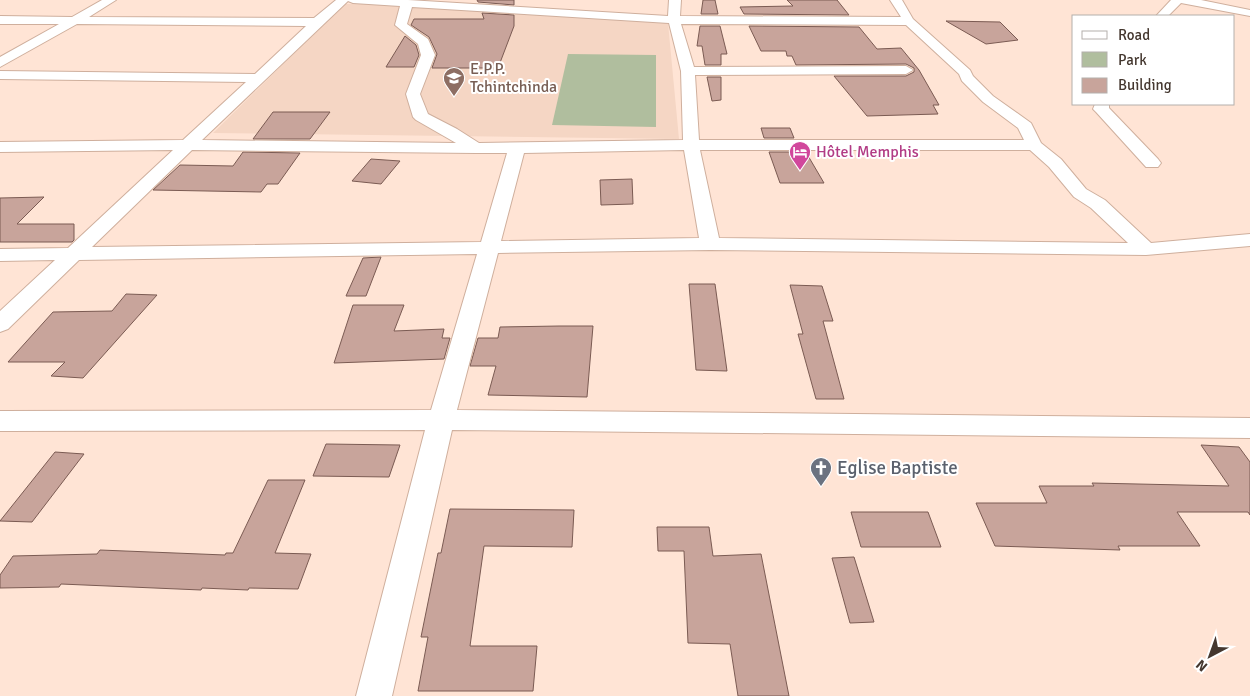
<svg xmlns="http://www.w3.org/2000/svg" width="1250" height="696" viewBox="0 0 1250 696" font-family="Signika,sans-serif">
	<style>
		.built { fill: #f5d6c4 }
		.green { fill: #b0be9e }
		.building { fill: #c8a49b; stroke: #7b5b53 }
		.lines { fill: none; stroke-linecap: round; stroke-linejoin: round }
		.minor-casing { stroke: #cfaf9d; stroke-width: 2 }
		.minor { fill: #fff; fill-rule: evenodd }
		.labels { text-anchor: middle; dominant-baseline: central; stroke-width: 4; stroke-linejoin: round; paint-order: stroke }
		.far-education-label { font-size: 16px; fill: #785e54; stroke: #fff; text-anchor: start }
		.far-hotel-label { font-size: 16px; fill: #b23c85; stroke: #fff; text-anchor: start }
		.worship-label { font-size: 19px; fill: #5b616d; stroke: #fff; text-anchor: start }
	</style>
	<rect width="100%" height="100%" fill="#ffe4d5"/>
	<!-- built -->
	<path class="built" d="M344,4h41l283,19 11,116 -466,-6z"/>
	<!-- green -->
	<path class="green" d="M568,54l88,1v72l-104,-2z"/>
	<!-- building -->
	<g class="building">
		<path d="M477,0h37v5l-36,-3z"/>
		<path d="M703,0h12l3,14h-17z"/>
		<path d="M787,0h50l12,15 -105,-1 -4,-7 53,-1z"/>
		<path d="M482,13l32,2v11l-16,42h-66l5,-14 -8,-17 -18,-12 3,-6h70z"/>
		<path d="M946,21l54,1 18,18 -32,4z"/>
		<path d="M700,26h20l7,28h-6v11h-16l-3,-19h-5z"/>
		<path d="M749,26l110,1 18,22 24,-1 18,22 20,35h-6l5,9 -71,2 -33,-40h72l8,-4v-4l-8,-4 -110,1 -4,-9h-5l-1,-5h-25z"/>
		<path d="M405,36l11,9 3,10 -5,12h-28z"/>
		<path d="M707,77h14v23l-9,1z"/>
		<path d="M273,112h57l-20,27h-57z"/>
		<path d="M761,128h29l4,10h-30z"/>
		<path d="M243,152l57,1 -22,31h-11l-6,8 -108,-2 27,-25 53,1z"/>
		<path d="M769,152h29l1,2h8l17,29h-44z"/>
		<path d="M371,159l29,2 -19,23 -29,-3z"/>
		<path d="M632,179l1,25 -32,1 -1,-25z"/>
		<path d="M44,197l-27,27h57v16l-2,2h-72v-44z"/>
		<path d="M381,257l-15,39h-20l17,-38z"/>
		<path d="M689,284h26l12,87 -31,-1z"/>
		<path d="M790,285l32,1 11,35h-10l21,78h-28l-18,-65h5z"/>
		<path d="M126,294l31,1 -74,83 -32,-2 14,-14h-57l45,-50 59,-1z"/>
		<path d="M353,305h51l-10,26 50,-2 -2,9h8l-6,21 -110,4z"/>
		<path d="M559,326h34l-6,71 -99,-2 8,-29h-26l8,-28h20l2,-11z"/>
		<path d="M326,444l74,1 -11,32 -76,-1z"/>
		<path d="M1201,445l38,2 11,15v53l-2,-3h-71l23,34h-82l2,4 -125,-4 -19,-43h71l-8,-17h55l-2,-3 137,3z"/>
		<path d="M55,452l29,2 -52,68 -32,-1z"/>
		<path d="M268,480h37l-30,73 36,1 -13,35 -49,-1 -1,2 -46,-2 -1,2 -140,-6 -2,3 -59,1v-13l13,-19 84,-2 3,-4 125,5 1,-2h7z"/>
		<path d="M450,509l124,1 -2,37 -88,-1 -14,100h67l-4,45h-115l10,-54h-7l17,-84h3z"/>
		<path d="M851,512h77l13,35h-80z"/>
		<path d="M657,527h52l4,29 48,-2 28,142h-51l-8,-52 -42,-1 -4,-92h-26z"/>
		<path d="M854,557l20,65 -24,1 -18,-65z"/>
	</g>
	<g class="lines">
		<!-- minor casing -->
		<g class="minor-casing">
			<g id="minor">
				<path d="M102,0h14l-27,17 225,1 22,-18h72l260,16 1,-16h12l-1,16 221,1 -11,-17h12l11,19 57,51 3,6 20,20 38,27 10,20 20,16 25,30 19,11 46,43 99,-9v12l-104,9 -436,-5 -212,3 -41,157 793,8v20l-798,-8 -60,266h-36l69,-266 -425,1v-20l431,-1 46,-156 -398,6 -71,69 -8,3v-21l55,-51 -55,1v-12l68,-1 105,-98 -173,2v-10l183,-2 63,-58 -246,-3v-8l255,3 51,-48 -229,-2 -77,43v-10l59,-33h-59v-8l72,1zM348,1l5,2 47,3 -5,19 23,19 3,11 -15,39 7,23 3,3 40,23 -254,-3zM412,7l257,16 12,48 2,69 -204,3 -22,-14 -29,-15 -8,-20 15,-39 -7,-16 -21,-15zM681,24l225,1 53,49 3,7 21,21 35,26 6,12h-325l-4,-65 211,-1 7,-4 -7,-4 -212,1zM192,150l284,3h31l-26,89 -389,5zM684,150l15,88 -198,3 23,-88zM700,150h330l19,17 25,30 17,11 37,35 -409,-5z"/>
				<path d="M1171,0h30l49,10v6l-69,-13 -13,13h-12z"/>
				<path d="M1095,104h14v4l49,51 3,4 -3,4h-12l-50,-55 -3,-3z"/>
			</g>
		</g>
		<!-- minor -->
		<use href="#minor" class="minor"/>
	</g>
	<!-- icons -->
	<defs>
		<g id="school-pin" transform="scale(1.125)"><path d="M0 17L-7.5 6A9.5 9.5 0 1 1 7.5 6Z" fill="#8d6e63" stroke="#fff"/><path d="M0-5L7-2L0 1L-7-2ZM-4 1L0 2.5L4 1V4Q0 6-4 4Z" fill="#fff"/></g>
		<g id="hotel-pin" transform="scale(1.125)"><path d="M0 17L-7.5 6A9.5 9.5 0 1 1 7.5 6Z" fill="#d1479c" stroke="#fff"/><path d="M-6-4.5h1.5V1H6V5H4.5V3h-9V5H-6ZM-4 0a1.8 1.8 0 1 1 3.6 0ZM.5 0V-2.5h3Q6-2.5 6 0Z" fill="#fff"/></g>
		<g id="church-pin" transform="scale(1.125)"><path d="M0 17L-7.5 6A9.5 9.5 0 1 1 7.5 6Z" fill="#6b7280" stroke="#fff"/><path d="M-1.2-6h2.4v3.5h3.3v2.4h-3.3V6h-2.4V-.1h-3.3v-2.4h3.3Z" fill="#fff"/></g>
	</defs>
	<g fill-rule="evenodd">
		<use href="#school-pin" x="454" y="78"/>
		<use href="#hotel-pin" x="800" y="152"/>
		<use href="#church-pin" x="821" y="468"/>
	</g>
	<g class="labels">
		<!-- far-education labels -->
		<g class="far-education-label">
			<text x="470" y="69">E.P.P.<tspan x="470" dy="18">Tchintchinda</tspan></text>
		</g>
		<!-- far-hotel labels -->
		<g class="far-hotel-label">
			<text x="816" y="152">Hôtel Memphis</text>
		</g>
		<!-- worship labels -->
		<g class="worship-label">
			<text x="837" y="468">Eglise Baptiste</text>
		</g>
	</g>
	<!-- legend -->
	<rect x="1072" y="15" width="162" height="90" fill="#ffffff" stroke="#b4afac"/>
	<rect x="1082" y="31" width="25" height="8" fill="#ffffff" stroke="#b4afac"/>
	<text x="1118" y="40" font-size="15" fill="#44372f">Road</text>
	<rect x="1082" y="52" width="25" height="15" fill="#b0be9e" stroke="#b4afac"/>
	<text x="1118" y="65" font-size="15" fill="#44372f">Park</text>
	<rect x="1082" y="78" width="25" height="15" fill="#c8a49b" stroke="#b4afac"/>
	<text x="1118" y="90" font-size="15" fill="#44372f">Building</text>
	<!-- north arrow -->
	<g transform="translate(1210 656) rotate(221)" stroke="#ffffff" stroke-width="4" paint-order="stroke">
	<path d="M0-4L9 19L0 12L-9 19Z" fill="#44372f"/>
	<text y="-8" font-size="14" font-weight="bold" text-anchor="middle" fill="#44372f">N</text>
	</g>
</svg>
